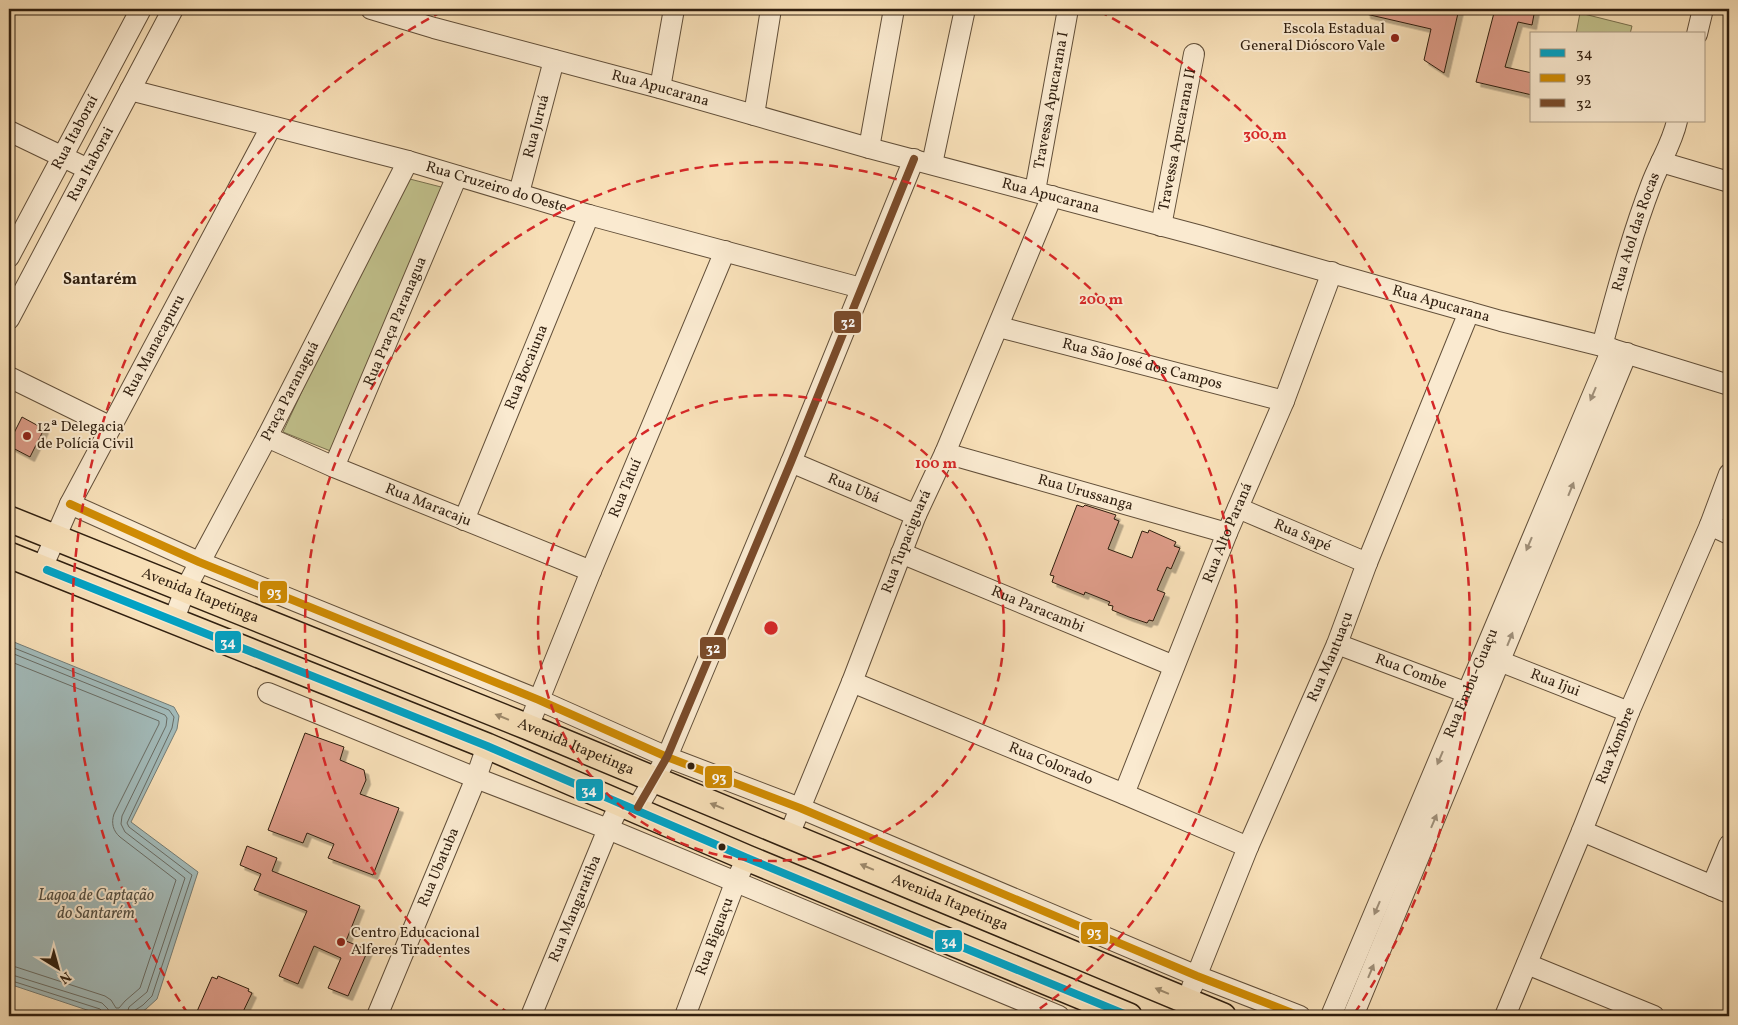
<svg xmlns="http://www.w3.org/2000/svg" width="1738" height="1025" viewBox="0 0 1738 1025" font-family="Vollkorn,serif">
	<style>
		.green { fill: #c1c18c; stroke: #78704e }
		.water { fill: #a2bab9; stroke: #747c75 }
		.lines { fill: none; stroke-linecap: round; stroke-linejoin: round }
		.shore { stroke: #696c64; stroke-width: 1 }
		.building { fill: #dc9b87; stroke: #301f0f; filter: url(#shadow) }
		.minor-casing { stroke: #624f39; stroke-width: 22 }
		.major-casing { stroke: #301f0f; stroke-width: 28 }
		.minor { stroke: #faead0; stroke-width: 20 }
		.major { stroke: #f7dfb7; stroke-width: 25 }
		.bus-1-casing { stroke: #faead0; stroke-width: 11 }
		.bus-2-casing { stroke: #faead0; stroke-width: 11 }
		.bus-3-casing { stroke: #faead0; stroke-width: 11 }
		.bus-1 { stroke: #02a2c4; stroke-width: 8 }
		.bus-2 { stroke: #cf8b03; stroke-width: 8 }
		.bus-3 { stroke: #7a4b2a; stroke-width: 8 }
		.oneway { fill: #9f8f79 }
		.oneway2 { fill: #9d896b }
		.ring { fill: none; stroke: #d62828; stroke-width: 2.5; stroke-dasharray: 9 6 }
		.poi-dot { fill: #8f2418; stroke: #faead0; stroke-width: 2 }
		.bus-dot { fill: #301f0f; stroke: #faead0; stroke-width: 2 }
		.labels { text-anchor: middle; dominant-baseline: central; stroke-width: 4; stroke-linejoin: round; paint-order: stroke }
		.poi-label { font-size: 15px; fill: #301f0f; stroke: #faead0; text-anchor: start }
		.street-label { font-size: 15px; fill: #301f0f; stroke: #faead0 }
		.neighbourhood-label { font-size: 16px; font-weight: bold; fill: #301f0f; stroke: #faead0 }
		.water-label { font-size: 16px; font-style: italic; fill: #524e42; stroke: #faead0 }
		.centre { fill: #d62828; stroke: #faead0; stroke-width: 2.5 }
		.ring-label { font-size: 15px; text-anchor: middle; font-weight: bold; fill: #d62828; stroke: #faead0; stroke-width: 4; stroke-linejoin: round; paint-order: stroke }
		.line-badge { stroke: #faead0; stroke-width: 2 }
		.badge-label { font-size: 14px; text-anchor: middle; font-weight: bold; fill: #fff }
	</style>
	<defs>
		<filter id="shadow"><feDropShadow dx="4.5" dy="4.5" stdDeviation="0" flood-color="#0004"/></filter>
	</defs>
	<rect width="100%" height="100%" fill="#f7dfb7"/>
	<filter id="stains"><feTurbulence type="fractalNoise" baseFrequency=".004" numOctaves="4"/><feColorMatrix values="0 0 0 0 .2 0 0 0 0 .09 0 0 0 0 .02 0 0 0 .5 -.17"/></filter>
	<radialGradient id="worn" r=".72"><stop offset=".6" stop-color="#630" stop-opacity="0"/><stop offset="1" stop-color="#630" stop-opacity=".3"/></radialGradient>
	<!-- green -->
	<g class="green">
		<path d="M1580,13l52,13 -2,8h-54z"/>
		<path d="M402,177l43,11 -107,266 -55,-22z"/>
	</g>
	<!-- water -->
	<path class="water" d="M9,640l165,67 5,9 -2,13 -46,93 67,50 -41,127 -11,10 -11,7h-30l-96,-32z"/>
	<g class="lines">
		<!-- shore -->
		<g class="shore">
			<path d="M9,646l160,64 5,7 -2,11 -45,95 2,4 63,48 -40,121 -9,9 -9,6 -2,5"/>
			<path d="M9,652l156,63 2,3 -1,8 -44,90 -1,8 4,8 60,46 -38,114 -18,15 -3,9"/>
			<path d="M9,661l150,60v3l-45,90c-3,9 -1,17 6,23l56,43 -36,108 -15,13 -6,7h-3l-5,-8 -6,-4 -89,-29 -7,-1"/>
			<path d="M9,974l93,29 6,6 2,7"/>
			<path d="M9,980l91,29 3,3 1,4"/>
		</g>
	</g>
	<!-- building -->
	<g class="building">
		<path d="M1366,9h93l-15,64 -20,-13 7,-31 -65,-15z"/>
		<path d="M1495,9h40l-3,16 -14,-3 -13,45 27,6v22l-56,-13z"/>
		<path d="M22,417l22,12 -14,28 -21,-11v-3z"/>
		<path d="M1077,505l6,2 2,-2 31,10 -2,4 5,2 -11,28 24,9 10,-27 6,2 1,-3 27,12 -2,4 6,2 -9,21 -4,-2 -10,23 8,3 -12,28 -4,-1 -2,3 -18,-6 -17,-7 1,-4 -5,-1 2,-3 -25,-10 -1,3 -32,-13 2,-6 -4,-1z"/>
		<path d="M305,733l39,14 -4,13 24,10 2,10 -6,14 39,14 -26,67 -45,-17 6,-14 -27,-11 -4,10 -35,-13z"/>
		<path d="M247,846l30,12 -5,13 88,35 -14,35 22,9 -20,46 -20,-8 13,-30 -27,-12 -16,38 -19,-8 28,-65 -53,-21 7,-16 -21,-9z"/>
		<path d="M218,976l31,13 -1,2 4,2 -11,23h-46l17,-39 5,2z"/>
	</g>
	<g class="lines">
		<!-- minor casing -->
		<g class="minor-casing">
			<g id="minor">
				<path id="s1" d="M371,9l63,19 226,60 209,60 332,88 300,85 101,25 127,39"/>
				<path d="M1697,34l6,-25"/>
				<path d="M660,88l14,-79"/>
				<path id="s2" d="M130,90l278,71 181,54 272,73"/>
				<path d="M754,115l17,-106"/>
				<path d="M9,131l79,38"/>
				<path d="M869,148l25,-139"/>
				<path d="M1661,162l68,20"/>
				<path d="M932,164l33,-155"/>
				<path id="s3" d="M1035,191l33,-182"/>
				<path id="s4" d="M519,193l35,-133"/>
				<path id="s5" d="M1161,226l33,-172"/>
				<path id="s6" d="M9,257l132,-248"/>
				<path id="s7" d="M9,319l164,-310"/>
				<path id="s8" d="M999,327l285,74"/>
				<path id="s9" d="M1602,346c15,-54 29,-109 49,-161 8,-22 21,-41 26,-64"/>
				<path d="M9,377l102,50"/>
				<path id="s10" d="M267,437l67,30 257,104"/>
				<path id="s11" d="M945,453l282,80"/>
				<path id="s12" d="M791,462l125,53"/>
				<path id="s13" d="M334,467l123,-291"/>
				<path d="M70,504l129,58 340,138 128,57 133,51 397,168 103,40"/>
				<path id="s14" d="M1238,508l129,55"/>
				<path id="s15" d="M464,520l125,-305"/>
				<path d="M1710,525l19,9"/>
				<path id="s16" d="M901,553l273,113"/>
				<path id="s17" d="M42,568l28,-64 201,-377"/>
				<path id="s18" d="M173,622l12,-32 82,-153 141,-276"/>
				<path id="s19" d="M1337,644l141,53"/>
				<path id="s20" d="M1489,657l140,55"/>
				<path id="s21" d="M852,682l272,112 124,53"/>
				<path d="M268,693l208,85 132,51 451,187"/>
				<path id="s22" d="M528,727l63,-156 134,-320"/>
				<path id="s23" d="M1124,794l103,-261 57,-132 48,-129"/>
				<path d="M636,810l31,-53 124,-295 123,-303"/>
				<path d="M1582,831l147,62"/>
				<path id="s24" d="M789,835l63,-153 64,-167 29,-62 107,-257"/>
				<path d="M1712,886l17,-41"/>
				<path d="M1527,964l127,52"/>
				<path id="s25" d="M1192,987l56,-140 89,-203 30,-81 102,-251"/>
				<path id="s26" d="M377,1016l99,-238 11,-32"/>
				<path id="s27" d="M531,1016l77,-187 13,-27"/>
				<path id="s28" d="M685,1016l50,-133 12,-25"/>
				<path id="s29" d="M1331,1016l281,-667"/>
				<path d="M1353,1016l274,-663"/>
				<path id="s30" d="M1505,1016l77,-185 47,-119 81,-187 19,-51"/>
			</g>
		</g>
		<!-- major casing -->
		<g class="major-casing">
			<g id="major">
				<path id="s31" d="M9,519l519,208 695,289"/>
				<path d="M9,555l478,191 260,112 382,158"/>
			</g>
		</g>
		<!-- minor -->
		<use href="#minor" class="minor"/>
		<!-- major -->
		<use href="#major" class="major"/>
		<!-- bus-1 casing -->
		<g class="bus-1-casing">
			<path id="bus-1" d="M47,570l440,176 260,112 382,158"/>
		</g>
		<!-- bus-2 casing -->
		<g class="bus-2-casing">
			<path id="bus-2" d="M70,504l129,58 340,138 128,57 133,51 397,168 103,40"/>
		</g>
		<!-- bus-3 casing -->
		<g class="bus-3-casing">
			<path id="bus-3" d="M638,807l29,-50 124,-295 123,-303"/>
		</g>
		<!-- bus-1 -->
		<use href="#bus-1" class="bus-1"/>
		<!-- bus-2 -->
		<use href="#bus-2" class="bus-2"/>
		<!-- bus-3 -->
		<use href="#bus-3" class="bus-3"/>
	</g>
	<!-- one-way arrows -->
	<defs><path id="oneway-solid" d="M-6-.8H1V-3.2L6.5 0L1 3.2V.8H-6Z" transform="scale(1.25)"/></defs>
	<g class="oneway">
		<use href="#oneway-solid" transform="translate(1593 394) rotate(113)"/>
		<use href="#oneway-solid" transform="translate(1571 489) rotate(-68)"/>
		<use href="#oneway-solid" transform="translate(1529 544) rotate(113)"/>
		<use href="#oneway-solid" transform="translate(1510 639) rotate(-68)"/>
		<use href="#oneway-solid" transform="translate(1440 758) rotate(113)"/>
		<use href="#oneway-solid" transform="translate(1434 821) rotate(-67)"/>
		<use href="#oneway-solid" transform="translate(1377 908) rotate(113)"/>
		<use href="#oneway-solid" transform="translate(1371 971) rotate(-67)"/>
	</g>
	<g class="oneway2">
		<use href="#oneway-solid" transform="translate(502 717) rotate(-158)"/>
		<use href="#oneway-solid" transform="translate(717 806) rotate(-158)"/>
		<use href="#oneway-solid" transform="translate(867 867) rotate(-157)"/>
		<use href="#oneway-solid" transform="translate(1162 991) rotate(-157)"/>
	</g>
	<!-- distance rings -->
	<g class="ring">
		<circle cx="771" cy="628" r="233"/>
		<path d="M510 1014A466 466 0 1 1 1032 1014"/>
		<path d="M188 1014A699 699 0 0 1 443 11M1099 11A699 699 0 0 1 1354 1014"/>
	</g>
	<!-- markers -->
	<g class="poi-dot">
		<circle cx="1395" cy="38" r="5"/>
		<circle cx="27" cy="436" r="5"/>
		<circle cx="341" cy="942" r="5"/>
	</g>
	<g class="bus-dot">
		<circle cx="691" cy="766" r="4.5"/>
		<circle cx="722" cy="847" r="4.5"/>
	</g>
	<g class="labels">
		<!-- poi labels -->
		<g class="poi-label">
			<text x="1385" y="29" text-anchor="end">Escola Estadual<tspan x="1385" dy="17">General Dióscoro Vale</tspan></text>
			<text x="37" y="427">12ª Delegacia<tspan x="37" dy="17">de Polícia Civil</tspan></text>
			<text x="351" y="933">Centro Educacional<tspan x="351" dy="17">Alferes Tiradentes</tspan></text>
		</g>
		<!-- street labels -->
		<g class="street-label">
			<text stroke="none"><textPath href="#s1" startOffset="300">Rua Apucarana</textPath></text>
			<text stroke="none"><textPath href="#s3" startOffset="92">Travessa Apucarana I</textPath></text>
			<text stroke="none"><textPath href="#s4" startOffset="69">Rua Juruá</textPath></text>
			<text stroke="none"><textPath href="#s6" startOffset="141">Rua Itaboraí</textPath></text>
			<text stroke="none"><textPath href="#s5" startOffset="88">Travessa Apucarana II</textPath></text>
			<text stroke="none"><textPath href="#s7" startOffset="175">Rua Itaborai</textPath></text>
			<text stroke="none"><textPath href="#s2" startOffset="379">Rua Cruzeiro do Oeste</textPath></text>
			<text stroke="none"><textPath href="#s1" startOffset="705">Rua Apucarana</textPath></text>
			<text stroke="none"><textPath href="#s9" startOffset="119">Rua Atol das Rocas</textPath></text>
			<text stroke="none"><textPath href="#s1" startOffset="1110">Rua Apucarana</textPath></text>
			<text stroke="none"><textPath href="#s13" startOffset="158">Rua Praça Paranagua</textPath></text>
			<text stroke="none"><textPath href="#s17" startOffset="249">Rua Manacapuru</textPath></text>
			<text stroke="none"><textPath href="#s8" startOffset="148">Rua São José dos Campos</textPath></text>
			<text stroke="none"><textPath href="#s15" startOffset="165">Rua Bocaiuna</textPath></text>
			<text stroke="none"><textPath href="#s18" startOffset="259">Praça Paranaguá</textPath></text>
			<text stroke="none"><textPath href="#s22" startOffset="258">Rua Tatuí</textPath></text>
			<text stroke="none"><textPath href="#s12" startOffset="68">Rua Ubá</textPath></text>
			<text stroke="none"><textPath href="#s11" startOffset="146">Rua Urussanga</textPath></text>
			<text stroke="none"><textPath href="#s10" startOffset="175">Rua Maracaju</textPath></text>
			<text stroke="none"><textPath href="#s23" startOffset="281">Rua Alto Paraná</textPath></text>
			<text stroke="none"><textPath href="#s14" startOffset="70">Rua Sapé</textPath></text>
			<text stroke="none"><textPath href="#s24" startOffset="316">Rua Tupaciguará</textPath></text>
			<text stroke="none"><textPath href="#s31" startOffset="206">Avenida Itapetinga</textPath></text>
			<text stroke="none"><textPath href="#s16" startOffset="148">Rua Paracambi</textPath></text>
			<text stroke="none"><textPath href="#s25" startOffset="358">Rua Mantuaçu</textPath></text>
			<text stroke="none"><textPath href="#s19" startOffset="79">Rua Combe</textPath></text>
			<text stroke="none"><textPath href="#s29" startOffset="361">Rua Embu-Guaçu</textPath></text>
			<text stroke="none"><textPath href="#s20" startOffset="71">Rua Ijui</textPath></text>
			<text stroke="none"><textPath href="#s30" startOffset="292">Rua Xombre</textPath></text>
			<text stroke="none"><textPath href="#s31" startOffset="611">Avenida Itapetinga</textPath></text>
			<text stroke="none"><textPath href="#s21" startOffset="215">Rua Colorado</textPath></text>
			<text stroke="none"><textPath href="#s26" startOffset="161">Rua Ubatuba</textPath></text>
			<text stroke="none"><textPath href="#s31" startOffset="1016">Avenida Itapetinga</textPath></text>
			<text stroke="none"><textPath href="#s27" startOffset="116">Rua Mangaratiba</textPath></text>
			<text stroke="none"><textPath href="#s28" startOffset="85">Rua Biguaçu</textPath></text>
		</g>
		<!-- neighbourhood labels -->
		<g class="neighbourhood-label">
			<text x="100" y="280">Santarém</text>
		</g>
		<!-- water labels -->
		<g class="water-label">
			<text x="96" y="896">Lagoa de Captação<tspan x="96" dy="18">do Santarém</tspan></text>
		</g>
	</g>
	<circle cx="771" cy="628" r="8" class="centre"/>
	<g class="ring-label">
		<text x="1265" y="139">300 m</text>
		<text x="1101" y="304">200 m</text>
		<text x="936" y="468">100 m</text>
	</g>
	<g class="line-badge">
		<rect x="833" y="310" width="29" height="24" rx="5" fill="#7a4b2a"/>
		<rect x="259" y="580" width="29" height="24" rx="5" fill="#cf8b03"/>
		<rect x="214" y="630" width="28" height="24" rx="5" fill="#02a2c4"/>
		<rect x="699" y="636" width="28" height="24" rx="5" fill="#7a4b2a"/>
		<rect x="704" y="765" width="29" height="24" rx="5" fill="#cf8b03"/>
		<rect x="575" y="778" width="29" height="24" rx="5" fill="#02a2c4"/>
		<rect x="1080" y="921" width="29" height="24" rx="5" fill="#cf8b03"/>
		<rect x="934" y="929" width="29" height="24" rx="5" fill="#02a2c4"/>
	</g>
	<g class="badge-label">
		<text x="848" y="327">32</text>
		<text x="274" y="597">93</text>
		<text x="228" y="647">34</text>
		<text x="713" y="653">32</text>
		<text x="719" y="782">93</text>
		<text x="589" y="795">34</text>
		<text x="1094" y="937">93</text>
		<text x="949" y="946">34</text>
	</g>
	<!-- margin -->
	<rect width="1738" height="1025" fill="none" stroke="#f7dfb7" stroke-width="30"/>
	<rect x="10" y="10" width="1718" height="1005" fill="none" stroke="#301f0f" stroke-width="2.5"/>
	<rect x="15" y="15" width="1708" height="995" fill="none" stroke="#301f0f"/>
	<!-- legend -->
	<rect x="1530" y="32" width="175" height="90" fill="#faead0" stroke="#a99983"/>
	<rect x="1540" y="49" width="25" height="8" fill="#02a2c4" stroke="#a99983"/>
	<text x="1576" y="58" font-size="15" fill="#301f0f">34</text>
	<rect x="1540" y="74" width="25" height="8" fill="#cf8b03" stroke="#a99983"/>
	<text x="1576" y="82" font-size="15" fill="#301f0f">93</text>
	<rect x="1540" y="99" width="25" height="8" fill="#7a4b2a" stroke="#a99983"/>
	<text x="1576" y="108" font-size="15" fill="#301f0f">32</text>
	<!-- north arrow -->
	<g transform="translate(58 968) rotate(143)" stroke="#faead0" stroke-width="4" paint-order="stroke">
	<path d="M0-4L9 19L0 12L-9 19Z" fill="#301f0f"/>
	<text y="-8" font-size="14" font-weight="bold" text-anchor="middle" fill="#301f0f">N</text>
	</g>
	<rect width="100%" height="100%" filter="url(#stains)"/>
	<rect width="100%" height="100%" fill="url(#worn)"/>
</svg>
